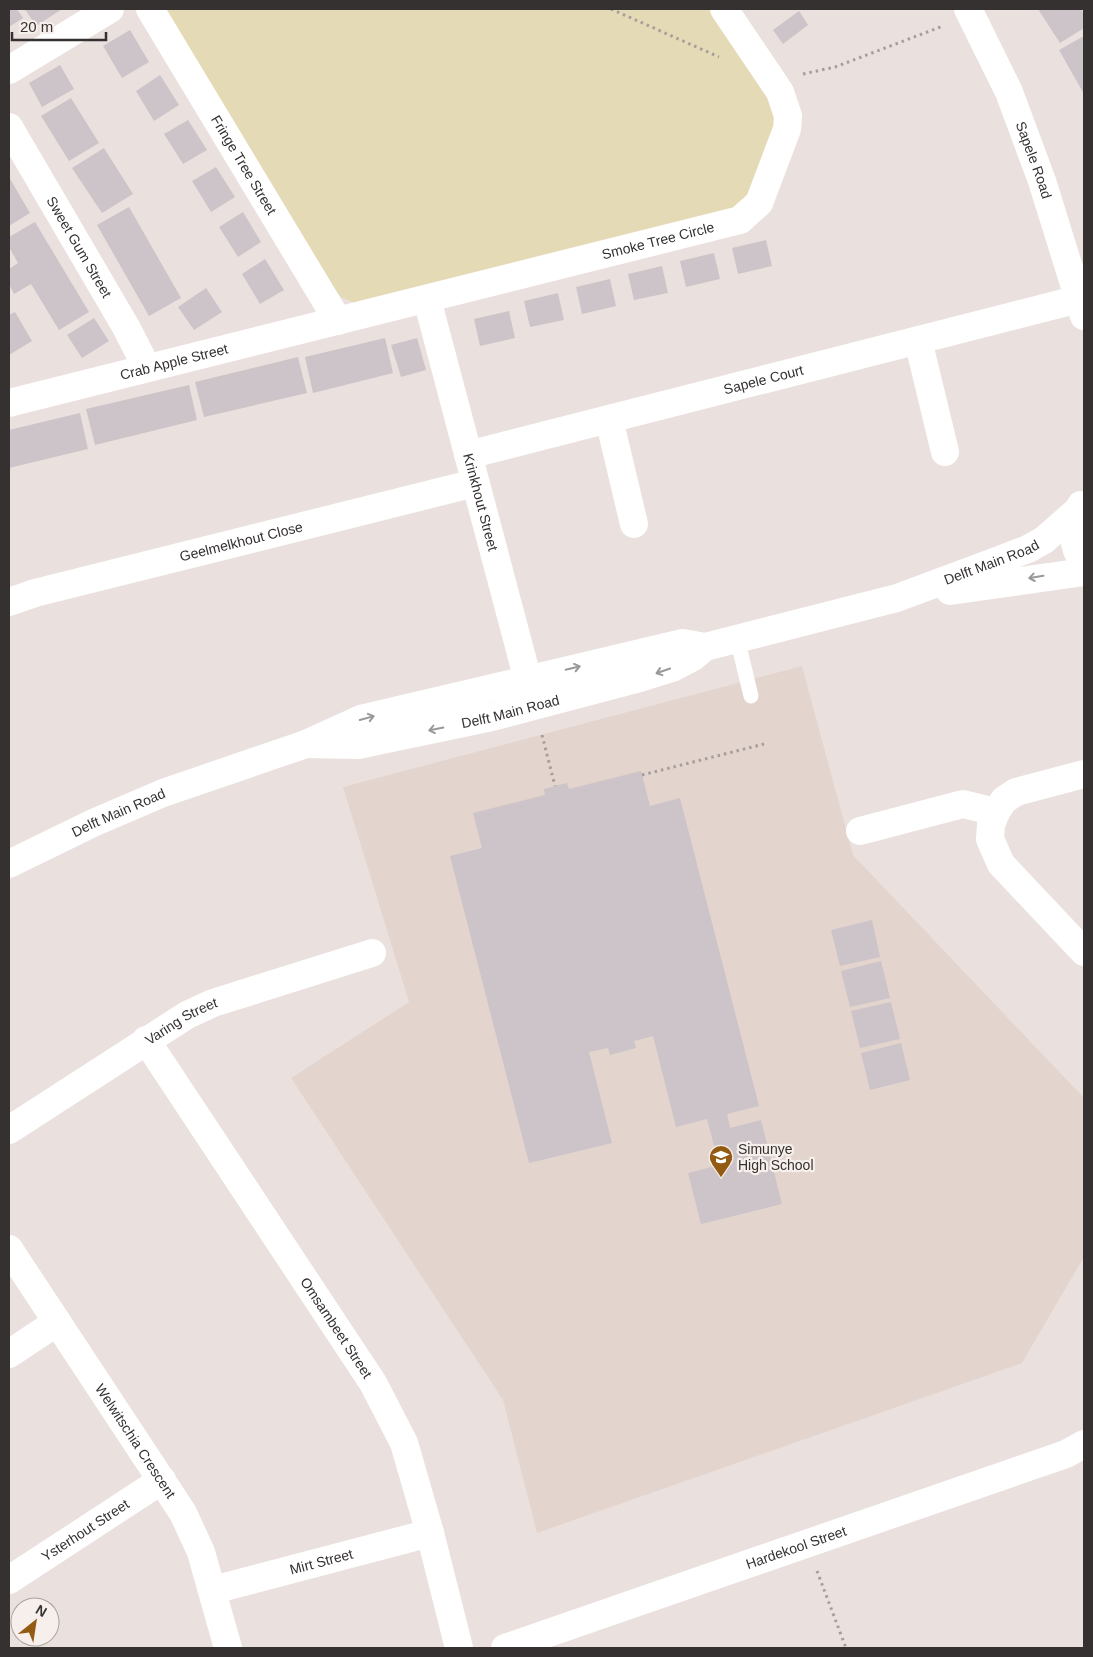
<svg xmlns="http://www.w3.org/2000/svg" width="1093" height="1657" viewBox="0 0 1093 1657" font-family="Arial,sans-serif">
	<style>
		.built { fill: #e4d4ce }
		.sand { fill: #e4dab5 }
		.building { fill: #ccc4c8 }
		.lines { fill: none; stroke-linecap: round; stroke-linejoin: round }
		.path { stroke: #a59e9c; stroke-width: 3; stroke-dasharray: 2.5 4; stroke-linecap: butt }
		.lane { stroke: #fff; stroke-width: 15 }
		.street { stroke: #fff; stroke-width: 28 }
		.secondary { stroke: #fff; stroke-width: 28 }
		.oneway { stroke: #9a9898 }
		.labels { text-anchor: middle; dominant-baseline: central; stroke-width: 4.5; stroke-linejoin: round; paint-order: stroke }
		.street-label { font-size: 14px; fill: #343130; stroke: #f7efeb }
		.poi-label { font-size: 14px; fill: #343130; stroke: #f7efeb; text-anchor: start }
	</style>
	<rect width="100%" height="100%" fill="#eae1de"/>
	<!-- built -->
	<path class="built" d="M802,666l51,189 231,243v159l-62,106 -485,170 -34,-133 -212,-322 118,-76 -66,-215z"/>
	<!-- sand -->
	<path class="sand" d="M164,9h546l61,87 6,24 -27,73 -16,15 -379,95 -14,-6 -6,-7z"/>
	<!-- building -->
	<g class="building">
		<path d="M9,9h8l6,9 -14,9z"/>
		<path d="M25,9h37l-26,17z"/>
		<path d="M1038,9h43l3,5v14l-24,15z"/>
		<path d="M799,11l9,14 -25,19 -10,-14z"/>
		<path d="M130,30l19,32 -27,16 -19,-32z"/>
		<path d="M1084,36v58l-25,-44z"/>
		<path d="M60,65l14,24 -32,18 -13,-24z"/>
		<path d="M160,75l19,30 -25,16 -18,-30z"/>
		<path d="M71,98l28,45 -30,18 -28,-45z"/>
		<path d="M188,120l19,30 -24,14 -19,-30z"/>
		<path d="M104,148l29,46 -31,19 -30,-45z"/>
		<path d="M216,167l19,30 -24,15 -19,-31z"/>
		<path d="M9,177l21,36 -21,13z"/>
		<path d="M129,207l52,91 -32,18 -52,-91z"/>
		<path d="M243,212l18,30 -23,15 -19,-30z"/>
		<path d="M35,222l54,90 -30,18 -28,-46 -17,10 -5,-10v-15l9,-6 -9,-16v-10z"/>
		<path d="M766,240l6,26 -34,8 -6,-26z"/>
		<path d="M714,253l6,26 -34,8 -6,-26z"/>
		<path d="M265,259l19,31 -24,14 -18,-30z"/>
		<path d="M662,266l6,27 -34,7 -6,-26z"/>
		<path d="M610,279l6,27 -34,8 -6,-27z"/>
		<path d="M206,288l16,24 -28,18 -16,-23z"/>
		<path d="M558,293l6,27 -34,7 -6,-26z"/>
		<path d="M509,311l6,27 -35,8 -6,-27z"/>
		<path d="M15,312l17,29 -23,14v-40z"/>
		<path d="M94,318l15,23 -27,17 -15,-23z"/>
		<path d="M385,338l8,35 -80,20 -8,-36z"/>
		<path d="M417,338l9,32 -25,7 -10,-32z"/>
		<path d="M298,357l9,36 -103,24 -9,-35z"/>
		<path d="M189,385l8,35 -102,25 -9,-36z"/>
		<path d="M80,413l8,36 -79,19v-38z"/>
		<path d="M641,771l9,35 30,-8 79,308 -32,8 3,14 31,-8 21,84 -81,20 -13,-51 31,-8 -12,-46 -31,8 -23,-91 -19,5 2,7 -26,7 -2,-7 -19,4 23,91 -83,20 -79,-307 32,-8 -9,-35 72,-18 -1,-6 23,-6 2,6z"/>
		<path d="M872,920l8,37 -40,9 -9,-36z"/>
		<path d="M881,961l9,37 -40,9 -9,-36z"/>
		<path d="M891,1002l9,37 -40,9 -9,-37z"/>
		<path d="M901,1043l9,37 -40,10 -9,-37z"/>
	</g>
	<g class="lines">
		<!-- path -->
		<g class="path">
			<path d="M611,9l108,48"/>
			<path d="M803,74l32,-7 108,-41"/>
			<path d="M542,735l13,51"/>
			<path d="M642,775l122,-31"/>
			<path d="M817,1571l29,77"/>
		</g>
		<!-- lane -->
		<path class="lane" d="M737,638l14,58"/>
		<!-- street -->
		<g class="street">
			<path id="s1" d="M150,9l188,312"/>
			<path id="s2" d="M968,9l41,83 33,89 42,135"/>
			<path d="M9,70l101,-61"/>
			<path id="s3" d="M9,127l117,200 21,41"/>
			<path id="s4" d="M427,299l107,404"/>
			<path d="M918,340l27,112"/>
			<path id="s5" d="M9,403l731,-183 19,-17 28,-74 1,-13 -8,-24 -56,-83"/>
			<path d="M609,419l25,105"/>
			<path id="s6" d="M468,455l611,-156"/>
			<path id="s7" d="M9,602l26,-9 440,-110"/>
			<path d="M1084,774l-68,18 -12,8 -8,12 -5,13 -1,14 11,25 83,88"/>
			<path d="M860,831l103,-27 33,8"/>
			<path id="s8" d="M146,1040l227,343 31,60 26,90 29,115"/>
			<path id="s9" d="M9,1130l178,-115 26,-12 159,-50"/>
			<path id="s10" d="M9,1249l174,264 18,39 27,96"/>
			<path d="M9,1354l48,-32"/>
			<path id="s11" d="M9,1580l153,-100"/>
			<path id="s12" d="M213,1590l217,-57"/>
			<path id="s13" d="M505,1648l561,-194 18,-10"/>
		</g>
		<!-- secondary -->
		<g class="secondary">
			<path d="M1081,505c-10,16 -10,42 3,57"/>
			<path d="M950,591l134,-19"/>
			<path id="s14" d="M306,744l52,1 134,-28 148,-39 32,-10 21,-11 12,-10 192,-49 102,-38 29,-11 16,-9 33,-29"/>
			<path id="s15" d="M9,864l84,-41 70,-30 143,-49 55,-25 322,-76 22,4"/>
		</g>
	</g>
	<!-- one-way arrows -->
	<defs><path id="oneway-shaft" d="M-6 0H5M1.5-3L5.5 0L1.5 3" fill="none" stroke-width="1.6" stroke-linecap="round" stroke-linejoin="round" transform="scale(1.25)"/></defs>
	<g class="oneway">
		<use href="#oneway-shaft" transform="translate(1036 577) rotate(171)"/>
		<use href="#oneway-shaft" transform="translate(573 668) rotate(-13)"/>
		<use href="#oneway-shaft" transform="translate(663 671) rotate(161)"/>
		<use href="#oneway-shaft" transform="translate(367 718) rotate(-15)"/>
		<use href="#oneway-shaft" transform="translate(436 729) rotate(169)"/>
	</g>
	<!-- icons -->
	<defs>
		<g id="school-pin" transform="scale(1.25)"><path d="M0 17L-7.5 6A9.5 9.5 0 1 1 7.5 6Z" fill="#925a12" stroke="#f7efeb"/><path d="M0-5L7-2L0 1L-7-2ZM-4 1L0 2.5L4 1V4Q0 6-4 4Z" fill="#fff"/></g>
	</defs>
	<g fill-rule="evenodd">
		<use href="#school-pin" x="721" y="1157"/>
	</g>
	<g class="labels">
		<!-- street labels -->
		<g class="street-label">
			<text stroke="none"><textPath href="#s2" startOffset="165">Sapele Road</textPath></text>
			<text stroke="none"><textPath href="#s1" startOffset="182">Fringe Tree Street</textPath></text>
			<text stroke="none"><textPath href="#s5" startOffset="669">Smoke Tree Circle</textPath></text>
			<text stroke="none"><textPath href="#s3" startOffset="139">Sweet Gum Street</textPath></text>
			<text stroke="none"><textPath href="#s5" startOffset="170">Crab Apple Street</textPath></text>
			<text stroke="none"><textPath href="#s6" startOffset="305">Sapele Court</textPath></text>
			<text stroke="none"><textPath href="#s4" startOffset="210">Krinkhout Street</textPath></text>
			<text stroke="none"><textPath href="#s7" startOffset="240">Geelmelkhout Close</textPath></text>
			<text stroke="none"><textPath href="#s14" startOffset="714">Delft Main Road</textPath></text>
			<text stroke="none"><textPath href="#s14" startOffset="208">Delft Main Road</textPath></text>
			<text stroke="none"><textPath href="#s15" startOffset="121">Delft Main Road</textPath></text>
			<text stroke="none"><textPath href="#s9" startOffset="204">Varing Street</textPath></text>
			<text stroke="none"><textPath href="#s8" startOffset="345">Omsambeet Street</textPath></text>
			<text stroke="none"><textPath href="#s10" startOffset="230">Welwitschia Crescent</textPath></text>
			<text stroke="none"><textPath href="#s11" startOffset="91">Ysterhout Street</textPath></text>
			<text stroke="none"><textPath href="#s13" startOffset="308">Hardekool Street</textPath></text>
			<text stroke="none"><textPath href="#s12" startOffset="112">Mirt Street</textPath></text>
		</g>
		<!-- poi labels -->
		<g class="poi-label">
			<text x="738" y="1149">Simunye<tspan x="738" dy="16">High School</tspan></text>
		</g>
	</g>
	<!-- border -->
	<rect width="1093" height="1657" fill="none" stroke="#343130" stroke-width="20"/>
	<!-- north arrow -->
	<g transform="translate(35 1622) rotate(30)"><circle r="24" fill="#f7efeb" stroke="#a9a3a0"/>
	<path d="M0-4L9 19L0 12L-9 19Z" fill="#925a12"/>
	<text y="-8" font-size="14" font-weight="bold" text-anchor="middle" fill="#343130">N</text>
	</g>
	<!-- scale -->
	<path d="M12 32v8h94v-8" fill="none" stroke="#343130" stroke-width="2.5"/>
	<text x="20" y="32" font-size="15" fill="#343130" stroke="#f7efeb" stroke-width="4" paint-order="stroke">20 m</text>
</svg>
